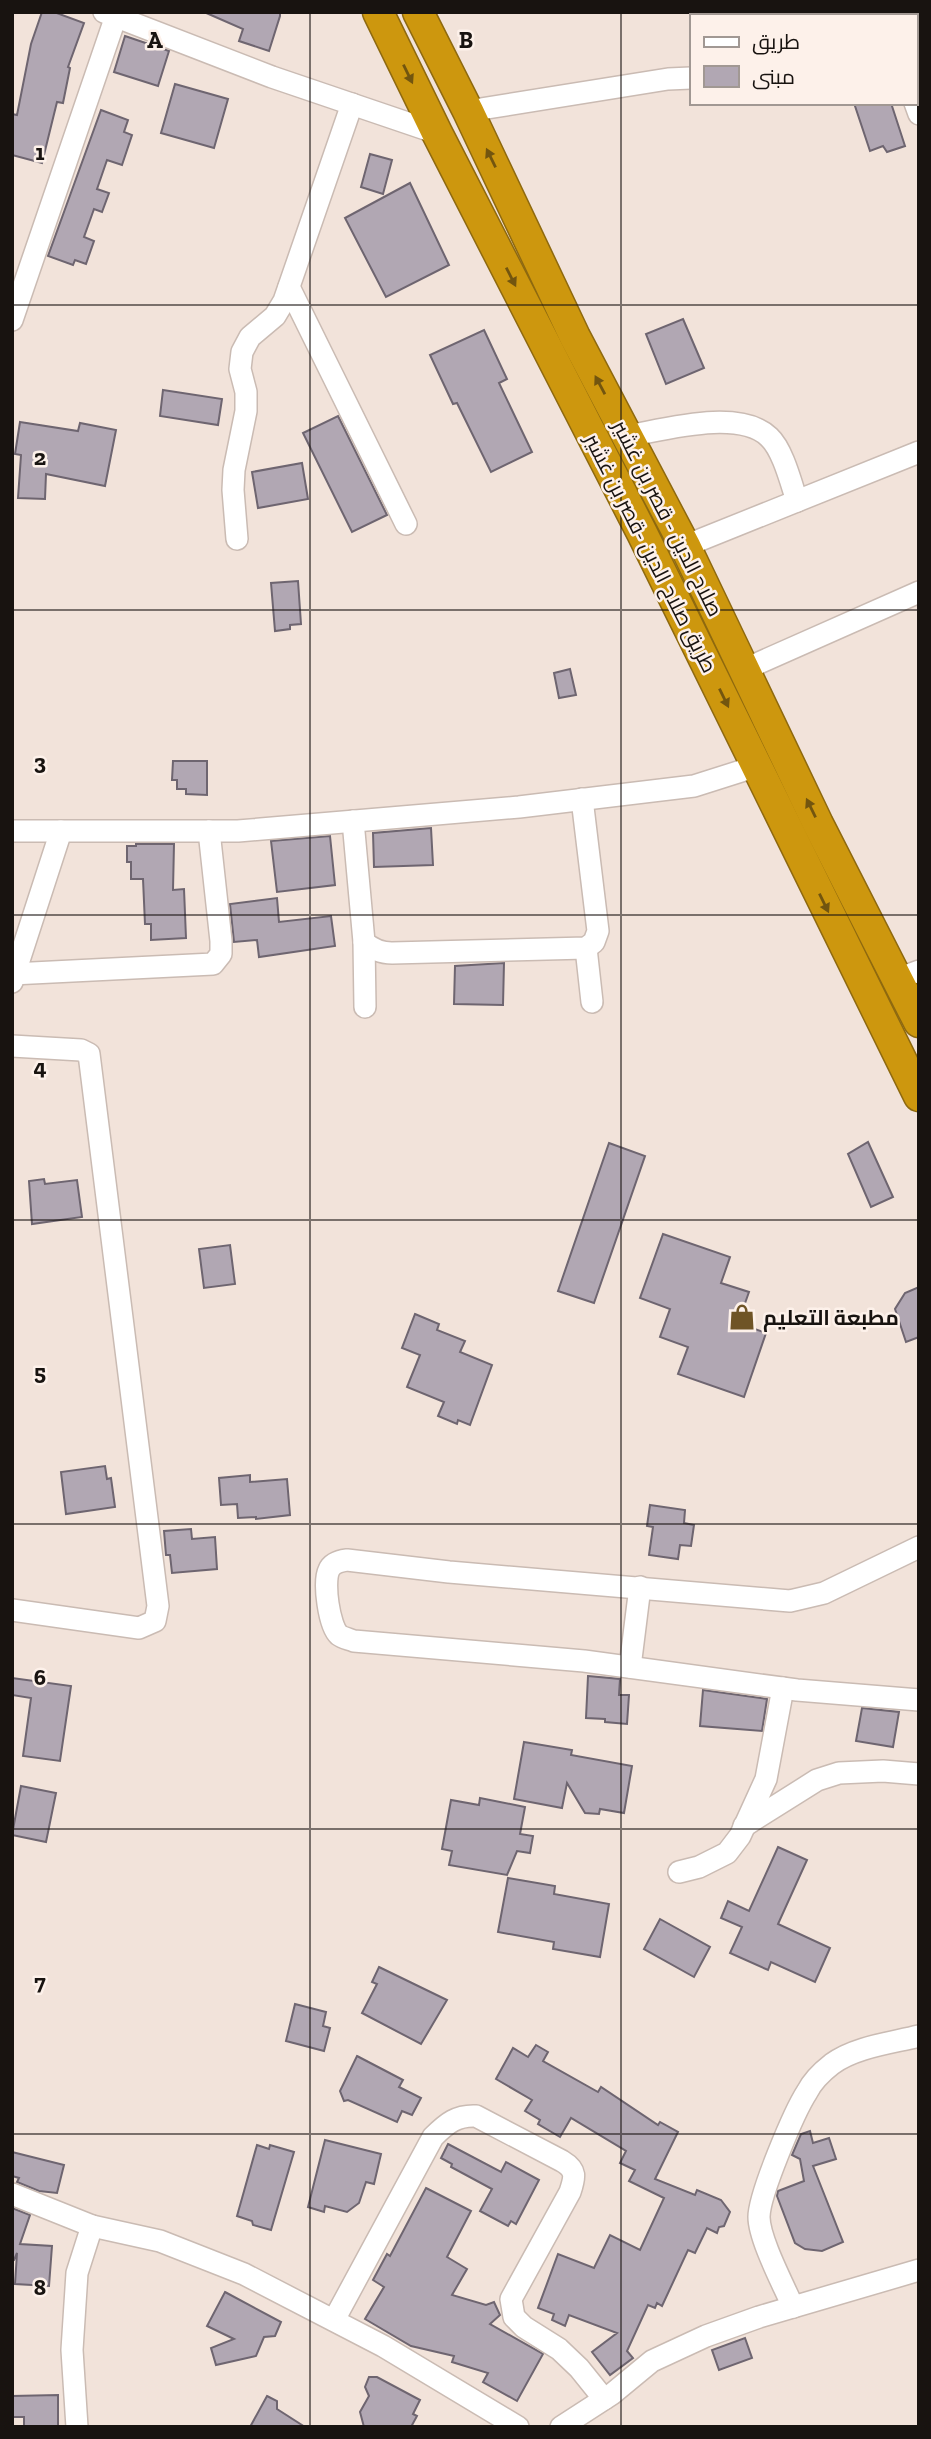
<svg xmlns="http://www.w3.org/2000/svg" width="931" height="2439" viewBox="0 0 931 2439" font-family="'Zilla Slab',Cairo,serif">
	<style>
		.building { fill: #b1a7b3; stroke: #6e6570; stroke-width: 2 }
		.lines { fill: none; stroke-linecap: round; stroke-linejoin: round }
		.minor-casing { stroke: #cabbb3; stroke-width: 24 }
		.highway-casing { stroke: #8e690f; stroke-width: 33 }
		.minor { stroke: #fff; stroke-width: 21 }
		.highway { stroke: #cd970e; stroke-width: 30 }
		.oneway { fill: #72550f }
		.grid { fill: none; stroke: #181310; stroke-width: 2; stroke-opacity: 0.55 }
		.labels { text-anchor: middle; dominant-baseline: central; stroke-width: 5; stroke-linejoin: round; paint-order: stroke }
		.street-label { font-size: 21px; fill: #181310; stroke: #fdf1ea }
		.poi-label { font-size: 21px; font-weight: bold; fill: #181310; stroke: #fdf1ea; text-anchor: start }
		.grid-label { font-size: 23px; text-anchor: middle; font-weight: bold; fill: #181310; stroke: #fdf1ea; stroke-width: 5; stroke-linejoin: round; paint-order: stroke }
	</style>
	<rect width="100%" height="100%" fill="#f2e3da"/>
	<!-- building -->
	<g class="building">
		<path d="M42,12h12l30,11 -16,44 2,1 -7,35 -6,-1 -15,61 -30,-8v-41l5,1 14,-71z"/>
		<path d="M204,12h76v4l-11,35 -30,-10 4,-12z"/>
		<path d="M125,36l44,15 -11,35 -44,-14z"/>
		<path d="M175,84l53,15 -14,49 -53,-15z"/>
		<path d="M854,103h37l14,43 -18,6 -4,-6 -13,5z"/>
		<path d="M101,110l27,10 -4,12 8,3 -10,30 -15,-5 -10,29 12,4 -7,19 -8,-3 -10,28 10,4 -8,23 -11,-4 -2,5 -25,-9z"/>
		<path d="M370,154l22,6 -9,34 -22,-7z"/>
		<path d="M410,183l39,82 -63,32 -41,-79z"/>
		<path d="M683,319l21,49 -38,16 -20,-50z"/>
		<path d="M484,330l23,49 -8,4 33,69 -41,20 -34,-69 -4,1 -23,-49z"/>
		<path d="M163,390l59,9 -4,26 -58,-9z"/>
		<path d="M338,416l49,99 -35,17 -49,-99z"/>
		<path d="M20,422l58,9 2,-8 36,7 -11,56 -59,-12 -1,25 -27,-1 3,-43 -6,-1z"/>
		<path d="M302,463l6,36 -50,9 -6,-36z"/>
		<path d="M298,581l3,43 -11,1v4l-15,2 -4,-48z"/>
		<path d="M570,669l6,26 -17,3 -5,-25z"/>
		<path d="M173,761h34v34l-21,-1v-5h-9v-9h-5z"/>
		<path d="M431,828l2,37 -59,2 -1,-34z"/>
		<path d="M330,836l5,49 -58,7 -6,-51z"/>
		<path d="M136,844h38l-1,46 11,-1 2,49 -35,2v-16h-6l-2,-45h-12v-17h-4v-16h9z"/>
		<path d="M277,898l2,24 52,-6 4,30 -76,11 -2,-17 -23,2 -4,-38z"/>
		<path d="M504,963l-1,42 -49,-1 1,-38z"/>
		<path d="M868,1142l25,55 -22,10 -23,-53z"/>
		<path d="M609,1143l36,13 -51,147 -36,-12z"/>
		<path d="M44,1179l1,5 32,-4 5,37 -50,7 -3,-43z"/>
		<path d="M663,1234l67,23 -9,26 28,9 -11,31 28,10 -22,64 -66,-23 10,-27 -28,-10 10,-28 -30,-11z"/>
		<path d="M230,1245l5,39 -31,4 -5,-39z"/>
		<path d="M919,1287v50l-13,5 -11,-33 10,-16z"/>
		<path d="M415,1314l24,10 -2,6 28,11 -5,11 32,13 -22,60 -12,-5 -1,4 -19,-8 6,-14 -37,-15 13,-32 -18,-7z"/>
		<path d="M105,1466l2,13 4,-1 4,29 -49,7 -5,-42z"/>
		<path d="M250,1475v7l37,-3 3,36 -34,4v-2l-18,1 -1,-14 -16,1 -2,-27z"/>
		<path d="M650,1505l35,5 -1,13 10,2 -3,21 -11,-1 -2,14 -29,-4 4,-28 -6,-1z"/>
		<path d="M191,1529l1,10 23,-2 2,32 -45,4 -2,-18h-4l-2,-24z"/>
		<path d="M588,1676l32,3 -1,16h10l-2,29 -22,-2v-3l-19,-1z"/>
		<path d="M12,1678l59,8 -11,75 -37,-5 8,-58 -19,-3z"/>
		<path d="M703,1690l64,9 -5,32 -62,-5z"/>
		<path d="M862,1708l37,4 -6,35 -37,-6z"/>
		<path d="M524,1742l48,8 -1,5 61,11 -8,47 -24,-4 -1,5 -14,-1 -18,-30 -5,25 -48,-9z"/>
		<path d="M21,1786l35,7 -10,49 -34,-7z"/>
		<path d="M480,1798l45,9 -5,27 13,2 -3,17 -13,-2 -10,24 -58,-10 3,-14 -10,-2 9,-49 28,5z"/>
		<path d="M778,1847l29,13 -29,64 52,24 -15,34 -44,-20 -3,8 -38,-17 12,-26 -21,-9 7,-17 21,10z"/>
		<path d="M508,1878l47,8 -1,8 55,10 -9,53 -47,-8 1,-7 -56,-10z"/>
		<path d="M660,1919l50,28 -16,30 -50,-28z"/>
		<path d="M379,1967l68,33 -26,44 -59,-31 15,-29 -5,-2z"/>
		<path d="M295,2004l31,8 -3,14 7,2 -6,23 -38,-10z"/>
		<path d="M536,2045l12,7 -5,9 55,31 3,-5 57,38 2,-3 18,10 -23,47 40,16 2,-5 24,10 9,12 -6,14 -5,1 -2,6 -10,-5 -12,25 -7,-3 -26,56 -5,-3 -2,5 -7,-3 -21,46 6,7 -23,17 -18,-23 25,-19 -48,-18 -4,11 -13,-6 2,-6 -16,-6 20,-54 36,14 16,-33 30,15 24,-52 -35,-17 6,-11 -15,-7 6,-12 -55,-33 -11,19 -22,-13 2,-4 -15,-9 7,-11 -36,-21 17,-31 15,9z"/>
		<path d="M357,2056l46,24 -4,7 22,11 -9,17 -10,-4 -5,11 -49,-22 -4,1 -4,-10z"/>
		<path d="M810,2131l3,12 16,-5 7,21 -23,7 30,76 -21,9 -17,-2 -10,-6 -18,-47 1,-5 26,-10 -4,-22 -8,-4 9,-21z"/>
		<path d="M325,2140l56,14 -7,30 -8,-2 -7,21 -12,9 -22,-6 -1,6 -16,-5z"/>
		<path d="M448,2144l53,28 5,-10 33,18 -23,44 -5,-3 -3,5 -28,-15 12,-22 -41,-22 1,-3 -11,-6z"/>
		<path d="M257,2145l12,4 1,-4 24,7 -23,78 -18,-5 -1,-4 -15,-5z"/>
		<path d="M12,2152l52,13 -7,28 -18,-2 -22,-9 2,-4 -7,-2z"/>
		<path d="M426,2188l45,23 -24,46 20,12 -15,26 34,10 8,-3 6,13 -10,9 53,30 -26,47 -34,-19 5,-9 -36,-11 2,-6 -43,-10 -46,-27 19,-32 -11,-7 14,-26 3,2z"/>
		<path d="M12,2208l18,7 -10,29 32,2 -3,40 -34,-2 2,-31 -3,7h-2z"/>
		<path d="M225,2292l56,30 -6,14 -11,1 -8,19 -40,9 -5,-17 23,-9 -27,-13z"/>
		<path d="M745,2338l7,20 -33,12 -7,-20z"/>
		<path d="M369,2377h8l43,23 -7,14 4,2 -6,11h-47l-4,-15 9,-16 -4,-9z"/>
		<path d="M58,2395v32h-34v-10h-12v-21z"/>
		<path d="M267,2396l10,5v8l28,18h-55z"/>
	</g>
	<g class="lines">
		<!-- minor casing -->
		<g class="minor-casing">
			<g id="minor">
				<path d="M104,12l168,65 165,56"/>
				<path d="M775,12v4"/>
				<path d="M915,52l4,-6"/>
				<path d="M915,103l4,11"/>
				<path d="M468,111l200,-32 23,-1"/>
				<path d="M289,287l117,237"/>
				<path d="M12,320l104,-304"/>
				<path d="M627,436c36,-6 112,-28 142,1 14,13 22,46 28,64"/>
				<path d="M237,539l-4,-49 1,-20 12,-59v-19l-6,-23 2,-17 8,-15 25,-21 9,-15 68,-197"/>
				<path d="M685,546l234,-94"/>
				<path d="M743,670l176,-78"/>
				<path d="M353,821l11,121c9,8 17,11 28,11l194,-5 8,-6 4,-11 -16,-132"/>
				<path d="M12,831h226l281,-24 175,-21 63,-20"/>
				<path d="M364,942l1,65"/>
				<path d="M586,948l6,54"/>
				<path d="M12,974l201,-10 8,-10v-13l-12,-110"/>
				<path d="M897,979l22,-8"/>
				<path d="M12,982l49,-151"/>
				<path d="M12,1046l69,4 8,4 69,552 -3,15 -16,7 -127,-18"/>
				<path d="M919,1547l-95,46 -34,8 -341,-29 -102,-12c-8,1 -15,3 -18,10 -6,12 0,56 10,65 4,3 10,4 15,6l230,20 213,29 122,10"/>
				<path d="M630,1667l10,-80"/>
				<path d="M744,1826l73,-46 22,-7 44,-2 36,3"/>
				<path d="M679,1872l20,-5 28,-14 13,-17 26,-57 17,-91"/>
				<path d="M12,2194l80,32 -15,47 -5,77 5,77"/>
				<path d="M92,2226l68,15 84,33 139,72 135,81"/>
				<path d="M793,2307c-9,-21 -34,-68 -34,-90 0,-22 35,-105 48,-125 5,-10 16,-21 25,-28 23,-17 59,-21 87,-28"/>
				<path d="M334,2320l99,-183c14,-14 24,-22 43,-21l86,45c15,9 13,16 8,31l-59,107 3,18 10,10 35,22 20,19 25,31"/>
				<path d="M561,2427l51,-33 40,-33 54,-25 53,-19 160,-47"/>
			</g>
		</g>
		<!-- highway casing -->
		<g class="highway-casing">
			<g id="highway">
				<path d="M378,12l59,121 205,400 277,563"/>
				<path d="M418,12l50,99 107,226 110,209 133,278 101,198"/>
			</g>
		</g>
		<!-- minor -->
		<use href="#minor" class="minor"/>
		<!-- highway -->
		<use href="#highway" class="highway"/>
	</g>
	<!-- one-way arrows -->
	<defs><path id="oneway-solid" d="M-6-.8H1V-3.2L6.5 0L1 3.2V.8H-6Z" transform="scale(1.75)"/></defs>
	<g class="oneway">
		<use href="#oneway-solid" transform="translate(408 74) rotate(64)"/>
		<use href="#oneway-solid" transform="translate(491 158) rotate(-116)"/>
		<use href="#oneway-solid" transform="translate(511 277) rotate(63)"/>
		<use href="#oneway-solid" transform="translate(600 385) rotate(-118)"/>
		<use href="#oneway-solid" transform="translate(724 698) rotate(64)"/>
		<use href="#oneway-solid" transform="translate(811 808) rotate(-116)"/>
		<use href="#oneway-solid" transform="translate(824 903) rotate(64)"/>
	</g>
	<!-- grid -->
	<path class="grid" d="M310,12v2415M621,12v2415M12,305h907M12,610h907M12,915h907M12,1220h907M12,1524h907M12,1829h907M12,2134h907"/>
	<!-- icons -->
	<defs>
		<g id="shop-bare" transform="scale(2.1)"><path d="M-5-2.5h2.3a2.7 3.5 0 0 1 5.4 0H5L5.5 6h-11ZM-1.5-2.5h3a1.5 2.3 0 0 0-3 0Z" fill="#6f5426" stroke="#fdf1ea" stroke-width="2.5" paint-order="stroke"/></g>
	</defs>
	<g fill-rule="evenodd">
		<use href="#shop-bare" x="742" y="1317"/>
	</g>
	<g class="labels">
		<!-- street labels -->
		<g class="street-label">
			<text transform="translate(668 518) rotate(63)">صلاح الدين - قصر بن غشير</text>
			<text transform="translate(651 553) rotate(63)">طريق صلاح الدين -قصر بن غشير</text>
		</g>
		<!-- poi labels -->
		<g class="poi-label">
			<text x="763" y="1317">مطبعة التعليم</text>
		</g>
	</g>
	<g class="grid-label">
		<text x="155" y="48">A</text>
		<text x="466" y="48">B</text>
		<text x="40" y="160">1</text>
		<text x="40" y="465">2</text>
		<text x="40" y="770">3</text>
		<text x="40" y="1075">4</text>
		<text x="40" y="1380">5</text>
		<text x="40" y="1685">6</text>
		<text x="40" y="1990">7</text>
		<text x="40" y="2295">8</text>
	</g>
	<!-- border -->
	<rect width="931" height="2439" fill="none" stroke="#181310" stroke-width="28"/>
	<!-- legend -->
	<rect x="690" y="14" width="228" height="91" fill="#fdf1ea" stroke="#a19893" stroke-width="2"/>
	<rect x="704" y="37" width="35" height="10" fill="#ffffff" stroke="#a19893" stroke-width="2"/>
	<text x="752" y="49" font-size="21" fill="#181310">طريق</text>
	<rect x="704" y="66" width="35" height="21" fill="#b1a7b3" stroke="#a19893" stroke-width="2"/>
	<text x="752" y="84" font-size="21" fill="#181310">مبنى</text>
</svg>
